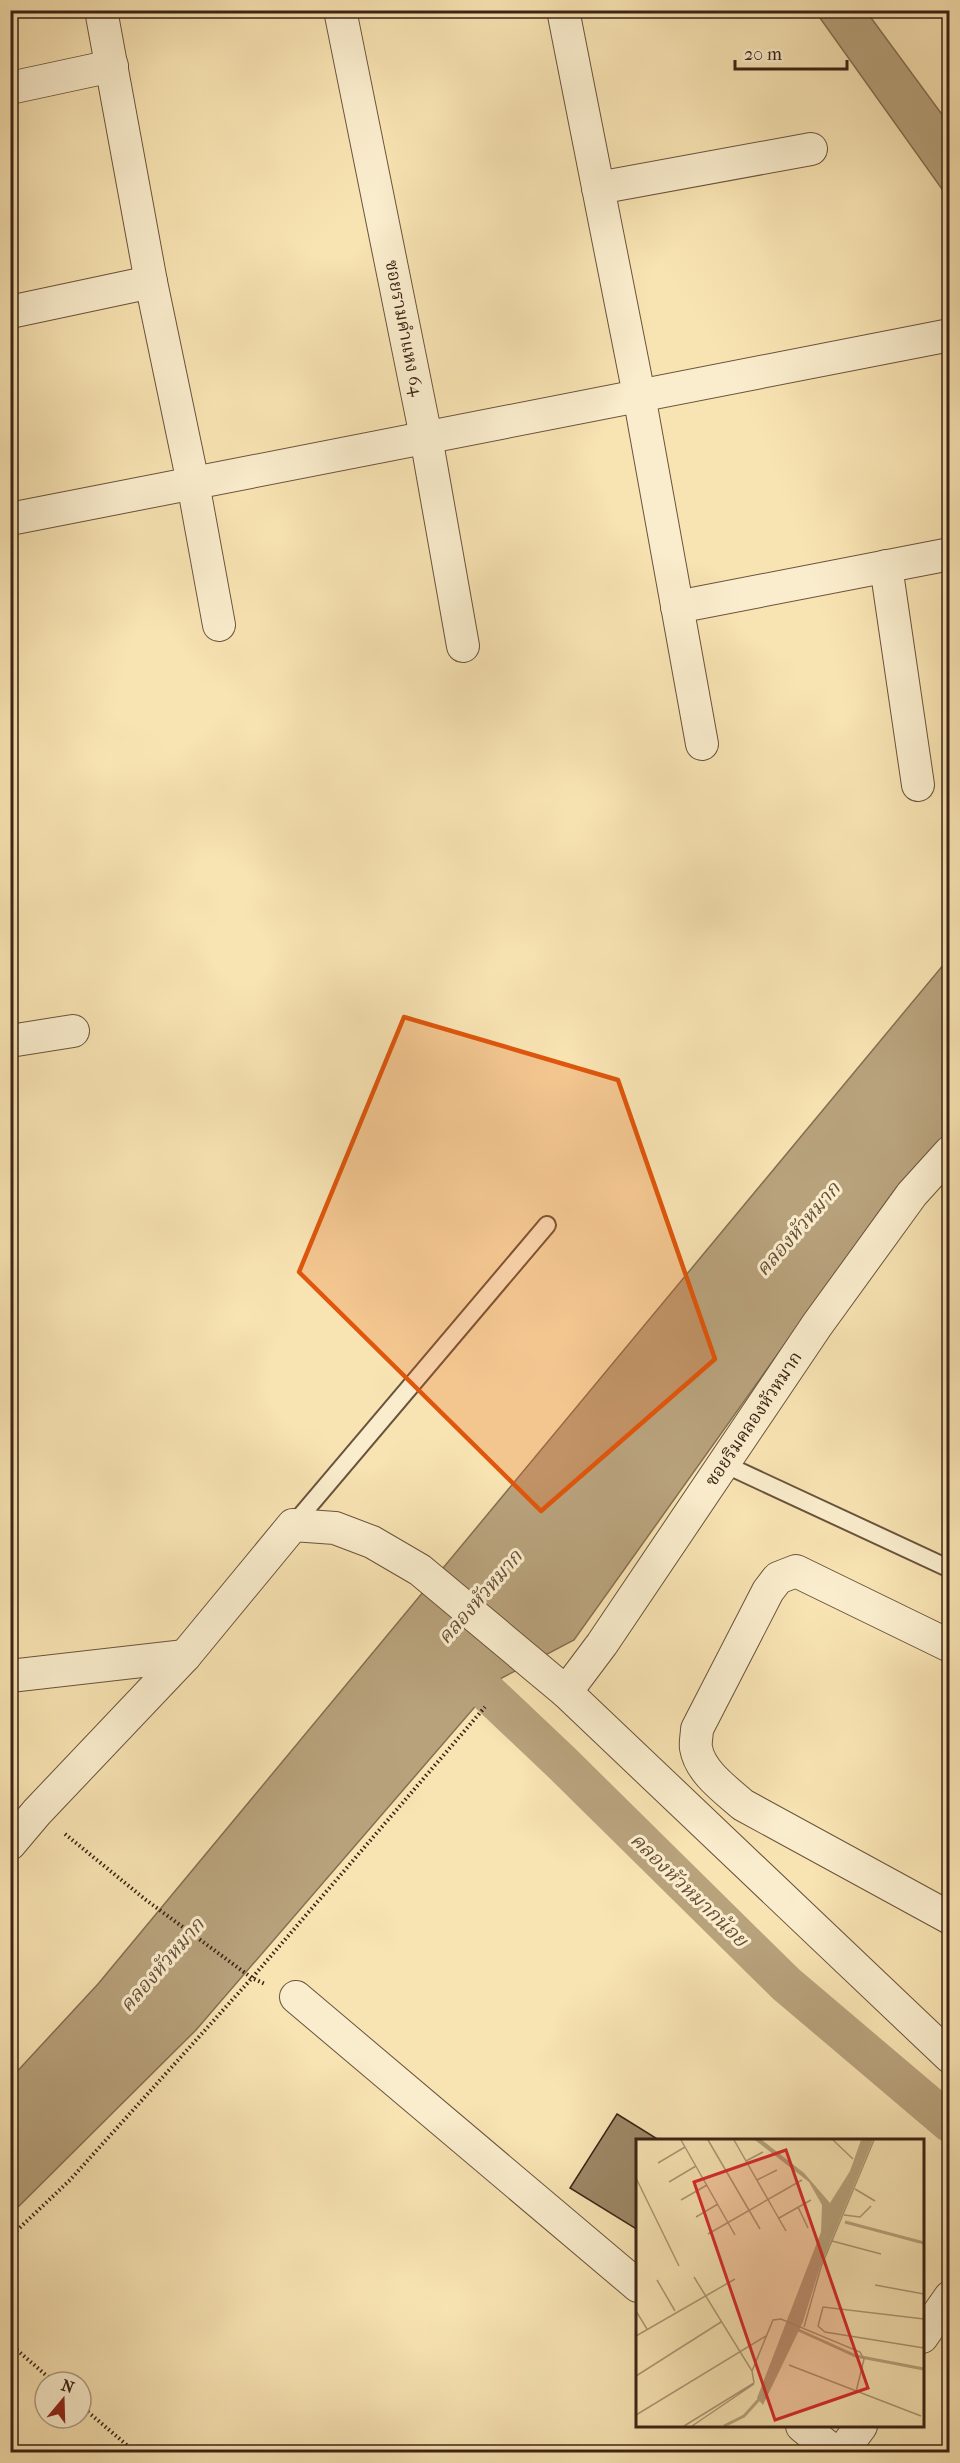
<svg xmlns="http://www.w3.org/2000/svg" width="960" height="2463" viewBox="0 0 960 2463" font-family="'IM FELL French Canon','Noto Serif Thai',serif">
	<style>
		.water { fill: #b8a27c; stroke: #866f52; stroke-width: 1.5 }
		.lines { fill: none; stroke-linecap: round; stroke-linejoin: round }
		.canal { stroke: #b8a27c; stroke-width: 39 }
		.building { fill: #9d8766; stroke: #3b2314; stroke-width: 1.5 }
		.service-casing { stroke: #6a533c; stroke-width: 20 }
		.minor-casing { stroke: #6a533c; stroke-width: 34 }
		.path { stroke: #3b2314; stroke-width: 4; stroke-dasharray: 1.5 3; stroke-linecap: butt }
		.service { stroke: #faedcd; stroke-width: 16 }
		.minor { stroke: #faedcd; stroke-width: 32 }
		.marked { fill: #df560c; fill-opacity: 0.2; stroke: #df560c; stroke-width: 4.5; stroke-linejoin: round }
		.labels { text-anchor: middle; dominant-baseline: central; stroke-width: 6; stroke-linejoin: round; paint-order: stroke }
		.street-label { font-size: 18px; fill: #3b2314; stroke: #faedcd }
		.water-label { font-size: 20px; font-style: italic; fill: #674f38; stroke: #faedcd }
		.inset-river { fill: none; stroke: #b8a27c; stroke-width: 3 }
		.inset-road { fill: none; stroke: #ac9673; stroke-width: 1.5 }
		.view { fill: #d62828; fill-opacity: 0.15; stroke: #d62828; stroke-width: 3 }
		.inset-edge { fill: none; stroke: #3b2314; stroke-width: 3 }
	</style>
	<rect width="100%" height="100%" fill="#f8e3b2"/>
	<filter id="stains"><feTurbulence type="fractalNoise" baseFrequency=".00333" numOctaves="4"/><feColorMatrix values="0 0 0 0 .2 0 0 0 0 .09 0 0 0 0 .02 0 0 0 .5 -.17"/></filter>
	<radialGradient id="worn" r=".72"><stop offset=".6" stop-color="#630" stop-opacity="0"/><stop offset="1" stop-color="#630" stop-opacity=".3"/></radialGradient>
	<!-- water -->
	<g class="water">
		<path d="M815,11h51l83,113v75z"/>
		<path d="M949,958v172l-53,58 -322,452 -76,40 -302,350 -185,184v-136l87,-94z"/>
	</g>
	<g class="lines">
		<!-- canal -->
		<path class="canal" d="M449,1656l114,108 223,220 164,139"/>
	</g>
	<!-- building -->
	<path class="building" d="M617,2114l42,26h-21v90l-68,-42z"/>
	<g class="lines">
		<!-- service casing -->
		<g class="service-casing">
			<g id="service">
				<path d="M724,1464l226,105"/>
				<path d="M293,1525l254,-300"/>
			</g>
		</g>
		<!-- minor casing -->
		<g class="minor-casing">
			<g id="minor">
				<path d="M101,10l50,272 42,201 26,142"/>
				<path d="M340,10l86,427 37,209"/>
				<path d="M563,10l76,385 63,349"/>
				<path d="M10,88l102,-22"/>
				<path d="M598,188l213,-39"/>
				<path d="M10,312l141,-30"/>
				<path d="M10,519l940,-184"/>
				<path d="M886,566l32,219"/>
				<path d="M677,607l273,-53"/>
				<path d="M10,1041l63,-10"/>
				<path d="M950,1646l-154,-75 -18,7 -10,13 -71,138c0,6 -2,13 -1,19 4,24 30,42 47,57l207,113"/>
				<path d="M10,1676l175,-20"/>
				<path d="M566,1692l36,-48 215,-319 95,-131 38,-42"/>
				<path d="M10,1844l27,-32 148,-156 108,-131 42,3 37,14 48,28 146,122 384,365"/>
				<path d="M296,1997l342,289"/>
				<path d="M922,2337l28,-40"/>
				<path d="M802,2426l32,26"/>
				<path d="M842,2452l19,-26"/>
			</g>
		</g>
		<!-- path -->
		<g class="path">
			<path d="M65,1834l81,66 106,78 13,6"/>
			<path d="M10,2237l60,-57 182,-202 233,-271"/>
			<path d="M10,2344l44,38"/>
			<path d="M81,2406l54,46"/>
		</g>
		<!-- service -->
		<use href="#service" class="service"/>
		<!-- minor -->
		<use href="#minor" class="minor"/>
	</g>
	<!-- marked area -->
	<path class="marked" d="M404,1017l214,63 97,279 -174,152 -242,-239z"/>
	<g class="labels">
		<!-- street labels -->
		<g class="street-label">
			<text transform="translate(404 328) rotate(79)">ซอยรามคำแหง 64</text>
			<text transform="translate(754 1419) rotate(-56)">ซอยริมคลองหัวหมาก</text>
		</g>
		<!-- water labels -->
		<g class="water-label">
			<text transform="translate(798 1229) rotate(-49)">คลองหัวหมาก</text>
			<text transform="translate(480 1597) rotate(-49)">คลองหัวหมาก</text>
			<text transform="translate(689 1890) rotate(44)">คลองหัวหมากน้อย</text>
			<text transform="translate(162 1965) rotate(-49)">คลองหัวหมาก</text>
		</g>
	</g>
	<!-- overview -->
	<g transform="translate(636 2139)">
		<rect width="288" height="288" fill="#f8e3b2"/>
		<path d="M119,1h7l42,33 26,30 20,-32 11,-31h12l-53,127 -17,55 -40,83 -6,-7 64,-166 1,-27 -13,-23z" fill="#b8a27c"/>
		<path class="inset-river" d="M209,83l79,21M158,189l62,28 68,13M88,287l20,-10 19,-21"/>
		<path class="inset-road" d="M45,1l54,95M72,1l52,89M98,1l52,91M197,1l20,19M110,22l17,-9M22,24l27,-16M0,39l43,88M121,41l20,-10M33,43l27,-16M219,50l20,12M45,61l26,-15M162,68l10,21M208,76l16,2 11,-11M60,78l22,-13M143,79l32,-18M72,95l94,-54M196,102l49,13M58,138l58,94 2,12M21,141l18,31M239,146l49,9M0,172l11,18M288,180l-101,-12 -5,19 7,6 99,16M168,188l17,-60 53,-127M0,197l99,-57M153,226l132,51M116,232l21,-51 8,-1 79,33 4,7 -8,33M0,237l85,-54M0,276l130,-79M48,287l70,-43M56,287l62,-42"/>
		<path class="view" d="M150,11l82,238 -93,32 -81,-238z"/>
		<rect width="288" height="288" class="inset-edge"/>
	</g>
	<!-- margin -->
	<rect width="960" height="2463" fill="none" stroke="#f8e3b2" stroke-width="36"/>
	<rect x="12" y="12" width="936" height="2439" fill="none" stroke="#3b2314" stroke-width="3"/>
	<rect x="18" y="18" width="924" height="2427" fill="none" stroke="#3b2314" stroke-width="1.5"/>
	<!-- north arrow -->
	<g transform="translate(63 2400) rotate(19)"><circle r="28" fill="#faedcd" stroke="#ae9c83" stroke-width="1.5"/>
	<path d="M0-4.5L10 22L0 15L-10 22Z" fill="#8f2418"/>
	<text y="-9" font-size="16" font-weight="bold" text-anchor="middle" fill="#3b2314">N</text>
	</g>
	<!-- scale -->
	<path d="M735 60v9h112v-9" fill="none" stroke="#3b2314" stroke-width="3"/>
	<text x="744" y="60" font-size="18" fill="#3b2314" stroke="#faedcd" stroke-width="4.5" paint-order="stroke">20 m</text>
	<rect width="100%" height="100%" filter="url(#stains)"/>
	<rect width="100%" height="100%" fill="url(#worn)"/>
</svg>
